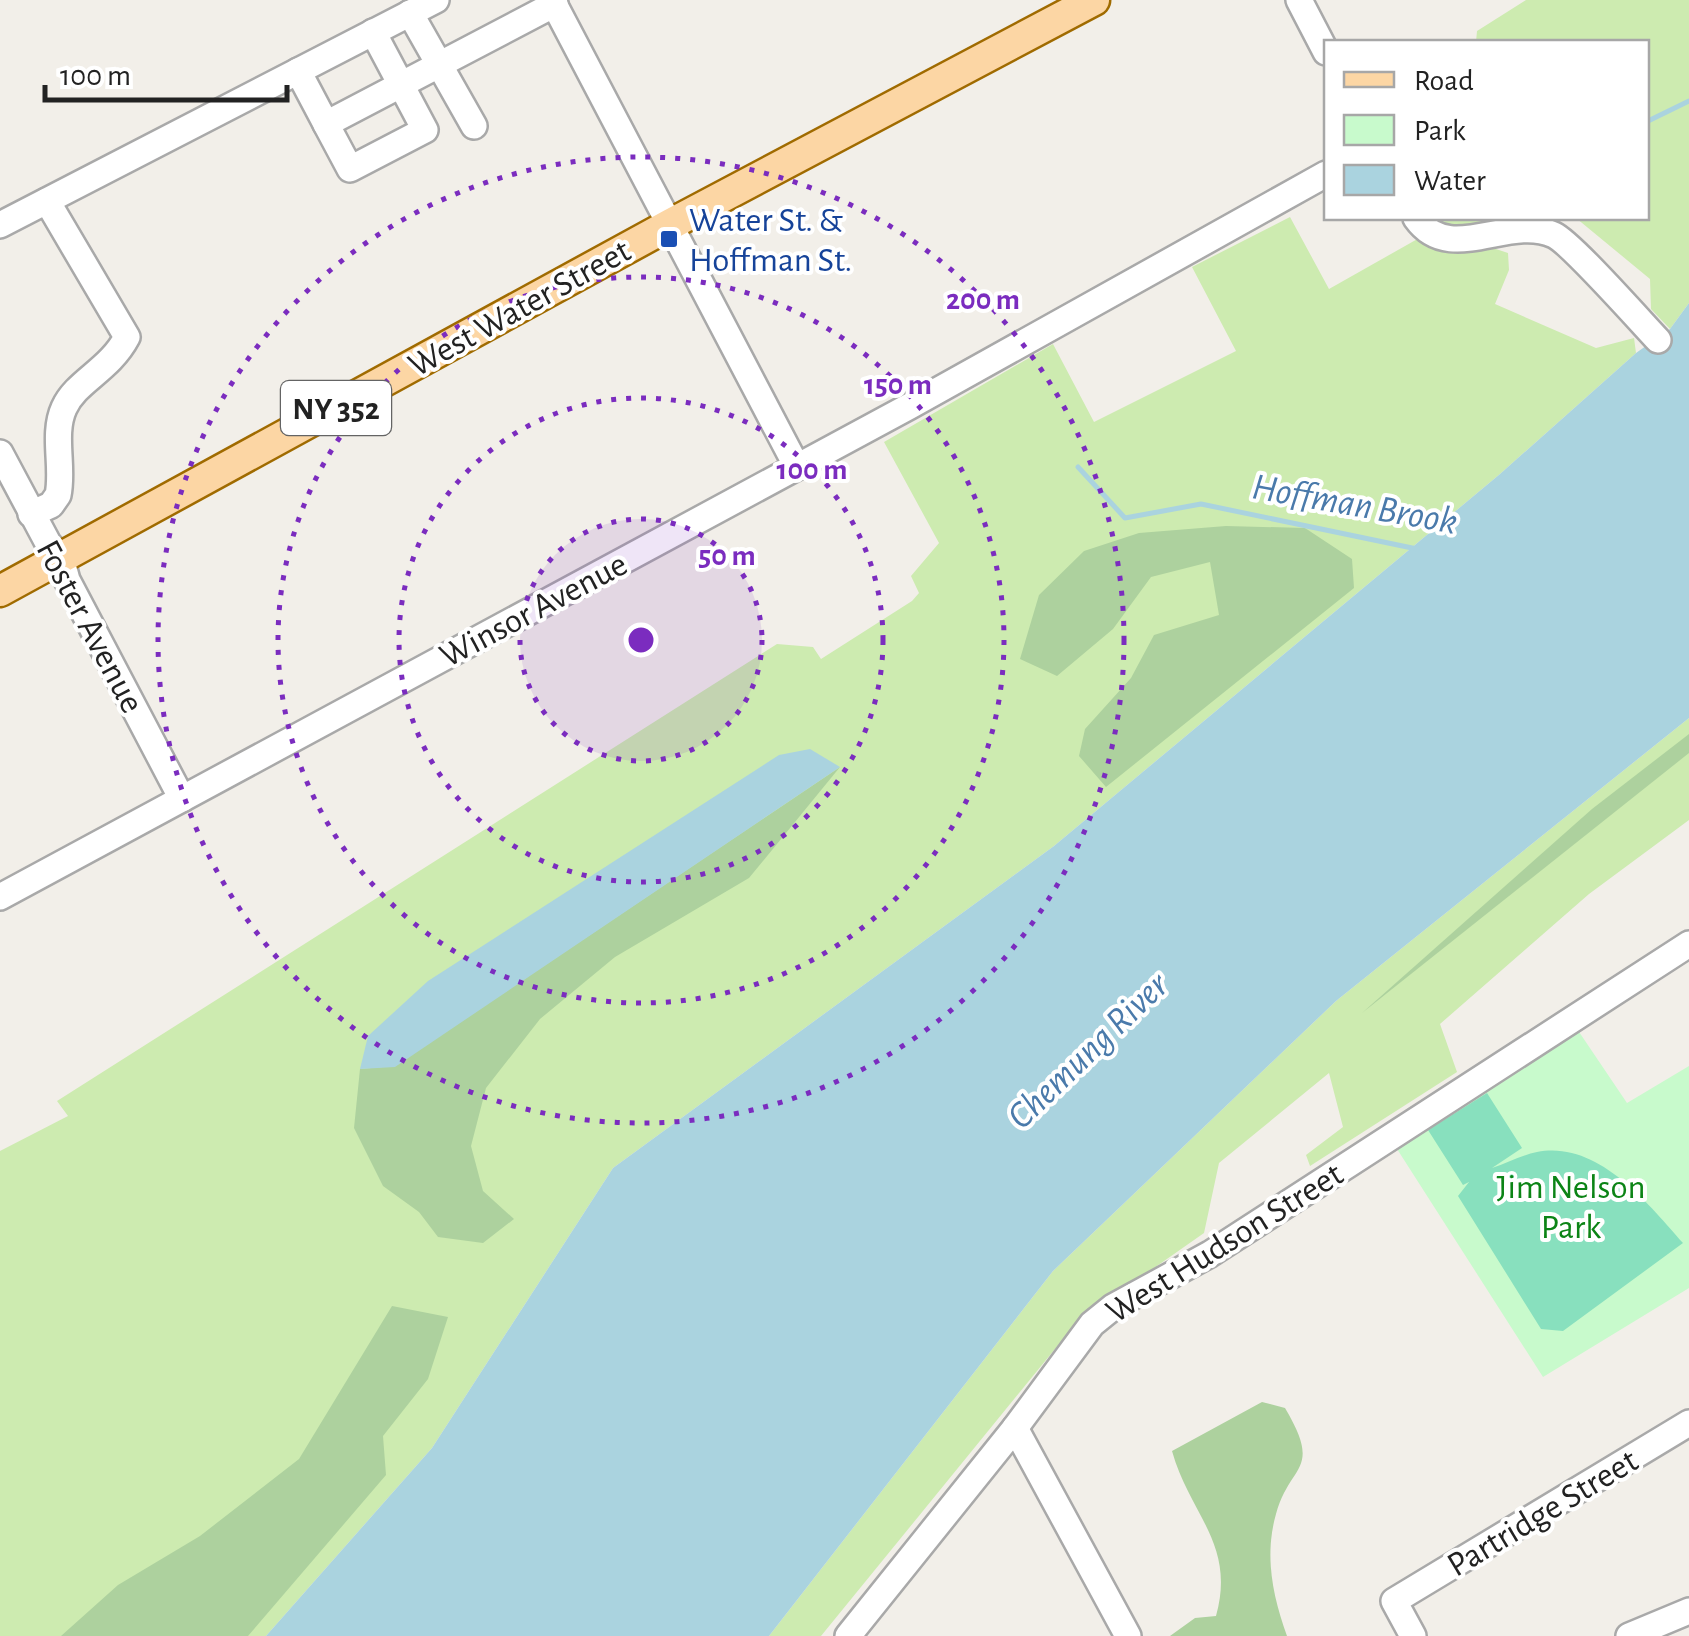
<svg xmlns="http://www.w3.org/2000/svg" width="1689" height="1636" font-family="'Alegreya Sans',sans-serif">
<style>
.grass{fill:#cdebb0}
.forest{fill:#add19e}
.park{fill:#c8facc}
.pitch{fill:#88e0be}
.water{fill:#aad3df}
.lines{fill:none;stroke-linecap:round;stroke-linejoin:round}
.stream{stroke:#aad3df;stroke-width:5}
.minor-casing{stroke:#a9a9a9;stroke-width:30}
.major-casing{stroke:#a06b00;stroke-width:35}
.minor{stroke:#fff;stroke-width:25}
.major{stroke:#fcd6a4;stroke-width:30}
.ring{fill:none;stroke:#7b2cbf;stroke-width:5;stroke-dasharray:5 10}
.transit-dot{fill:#1a4fb4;stroke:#fff;stroke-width:4}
.labels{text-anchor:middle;stroke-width:8;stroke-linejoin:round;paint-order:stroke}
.shield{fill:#fff;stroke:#646464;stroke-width:2.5}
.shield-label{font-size:32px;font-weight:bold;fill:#222}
.transit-label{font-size:35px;fill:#164399;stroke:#fff;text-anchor:start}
.street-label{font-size:35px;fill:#222;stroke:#fff}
.park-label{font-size:35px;fill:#0c8416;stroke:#fff}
.water-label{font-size:38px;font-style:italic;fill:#4a7aab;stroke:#fff}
.centre{fill:#7b2cbf;stroke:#fff;stroke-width:5}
.ring-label{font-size:30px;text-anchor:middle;font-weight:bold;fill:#7b2cbf;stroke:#fff;stroke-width:8;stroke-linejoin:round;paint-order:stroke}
</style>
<rect width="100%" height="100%" fill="#f2efe9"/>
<g class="grass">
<polygon points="1526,0 1689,0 1689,303 1670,329 1651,309 1650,279 1576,218 1528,219 1457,235 1439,221 1440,218 1646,218 1646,42 1476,42 1477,31"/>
<polygon points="1290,217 1329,289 1421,237 1487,246 1508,253 1509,270 1495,304 1596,348 1634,338 1636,353 1500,474 1054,846 613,1168 432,1448 266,1636 0,1636 0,1151 68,1116 57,1101 777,644 813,647 821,659 912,601 919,593 911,576 939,543 884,442 1053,344 1094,422 1236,351 1192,267"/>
<polygon points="1689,718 1689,820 1589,894 1440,1024 1457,1072 1310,1166 1306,1155 1343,1127 1329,1073 1219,1163 1204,1233 1077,1322 821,1636 769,1636 1053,1271 1336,1001"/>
</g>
<g class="forest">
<polygon points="1226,526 1305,528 1352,559 1354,588 1106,787 1079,756 1085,729 1131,678 1154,635 1219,615 1210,562 1151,577 1113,629 1057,676 1020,659 1039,595 1084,551 1139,533"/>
<polygon points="1689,734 1689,753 1362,1013 1592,809"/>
<polygon points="840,767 749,878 615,957 540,1019 486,1088 471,1146 483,1191 514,1219 483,1243 438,1237 419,1212 383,1186 354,1128 360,1069 395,1066"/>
<polygon points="392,1306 448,1317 428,1379 383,1436 386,1475 248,1636 61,1636 118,1585 200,1536 299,1459"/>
<path d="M1262 1402 1285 1408C1323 1472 1290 1463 1276 1514 1264 1556 1273 1597 1287 1636H1170L1195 1618 1216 1616C1236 1544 1190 1515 1172 1451Z"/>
</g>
<polygon class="park" points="1571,1020 1627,1103 1689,1066 1689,1288 1543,1377 1390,1138"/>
<path class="pitch" d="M1487 1093 1522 1148 1492 1168C1507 1163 1522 1155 1537 1152 1597 1140 1647 1202 1683 1243L1563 1331 1541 1329 1458 1196 1469 1182 1463 1185 1428 1130Z"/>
<g class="water">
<polygon points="1689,303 1689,718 1336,1001 1053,1271 769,1636 266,1636 432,1448 613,1168 1054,846 1500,474 1636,353 1670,329"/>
<polygon points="810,749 840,767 395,1067 360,1069 368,1036 428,981 779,755"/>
</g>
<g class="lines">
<g class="stream">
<polyline points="1646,122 1689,101"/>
<polyline points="1078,467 1125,518 1201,504 1417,549"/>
</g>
<defs>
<g id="minor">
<polyline points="552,0 797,467"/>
<polyline points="1299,0 1326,52"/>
<polyline points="410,13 474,126"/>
<polyline points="298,71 326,124 555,4"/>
<polyline points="326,124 350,169 425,130 373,32"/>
<path d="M1416 218C1450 266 1508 214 1554 235 1571 243 1640 321 1658 340"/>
<polyline points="0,225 436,0"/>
<polyline points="0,453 48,543 61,558 67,580 182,799"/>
<path d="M31 514 51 505 58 495C64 468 52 434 64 408 76 381 109 371 127 337L47 201"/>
<polyline points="0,897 910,406 1326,174"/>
<polyline points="1015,1428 1128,1636"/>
<polyline points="848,1636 1015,1428 1092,1324 1113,1307 1210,1254 1689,944"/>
<polyline points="1413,1636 1394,1601 1689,1423"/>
<polyline points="1629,1636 1689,1611"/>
</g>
<polyline id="major" points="0,591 671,224 1094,0"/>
</defs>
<use href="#minor" class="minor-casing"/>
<use href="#major" class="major-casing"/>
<use href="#minor" class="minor"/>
<use href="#major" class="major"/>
</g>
<circle cx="641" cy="640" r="121" fill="#7b2cbf" fill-opacity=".12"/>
<g class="ring">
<circle cx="641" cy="640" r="121"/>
<circle cx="641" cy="640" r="242"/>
<circle cx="641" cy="640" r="363"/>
<circle cx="641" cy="640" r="483"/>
</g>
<rect class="transit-dot" x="659" y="229" width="20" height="20" rx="5"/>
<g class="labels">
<rect class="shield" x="281" y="381" width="110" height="54" rx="8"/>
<g class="shield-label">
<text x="336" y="419">NY 352</text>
</g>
<g class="transit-label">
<text x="689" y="231">Water St. &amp;<tspan x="689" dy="40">Hoffman St.</tspan></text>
</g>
<g class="street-label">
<text transform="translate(519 307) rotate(-29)" y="12">West Water Street</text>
<text transform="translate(533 609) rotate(-28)" y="12">Winsor Avenue</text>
<text transform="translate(91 626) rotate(62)" y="12">Foster Avenue</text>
<text transform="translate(1224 1242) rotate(-32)" y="12">West Hudson Street</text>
<text transform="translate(1542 1512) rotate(-31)" y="12">Partridge Street</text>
</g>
<g class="park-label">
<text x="1571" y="1198">Jim Nelson<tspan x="1571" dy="40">Park</tspan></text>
</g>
<g class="water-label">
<text transform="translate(1355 503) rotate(10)" y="13">Hoffman Brook</text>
<text transform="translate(1087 1050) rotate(-44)" y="13">Chemung River</text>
</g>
</g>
<circle cx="641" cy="640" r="15" class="centre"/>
<g class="ring-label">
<text x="983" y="309">200 m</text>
<text x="898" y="394">150 m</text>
<text x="812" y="479">100 m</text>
<text x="727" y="565">50 m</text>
</g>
<rect x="1324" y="40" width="325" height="180" fill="#ffffff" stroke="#a7a7a7" stroke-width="2.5"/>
<rect x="1344" y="72" width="50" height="15" fill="#fcd6a4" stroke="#a7a7a7" stroke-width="2.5"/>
<text x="1414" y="90" font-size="30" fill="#222222">Road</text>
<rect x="1344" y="115" width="50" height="30" fill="#c8facc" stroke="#a7a7a7" stroke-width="2.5"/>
<text x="1414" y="140" font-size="30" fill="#222222">Park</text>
<rect x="1344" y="165" width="50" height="30" fill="#aad3df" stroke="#a7a7a7" stroke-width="2.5"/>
<text x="1414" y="190" font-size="30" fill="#222222">Water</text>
<path d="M45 85v15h242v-15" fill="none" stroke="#222222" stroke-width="5"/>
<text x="60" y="85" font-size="30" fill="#222222" stroke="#ffffff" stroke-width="8" paint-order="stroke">100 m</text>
</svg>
